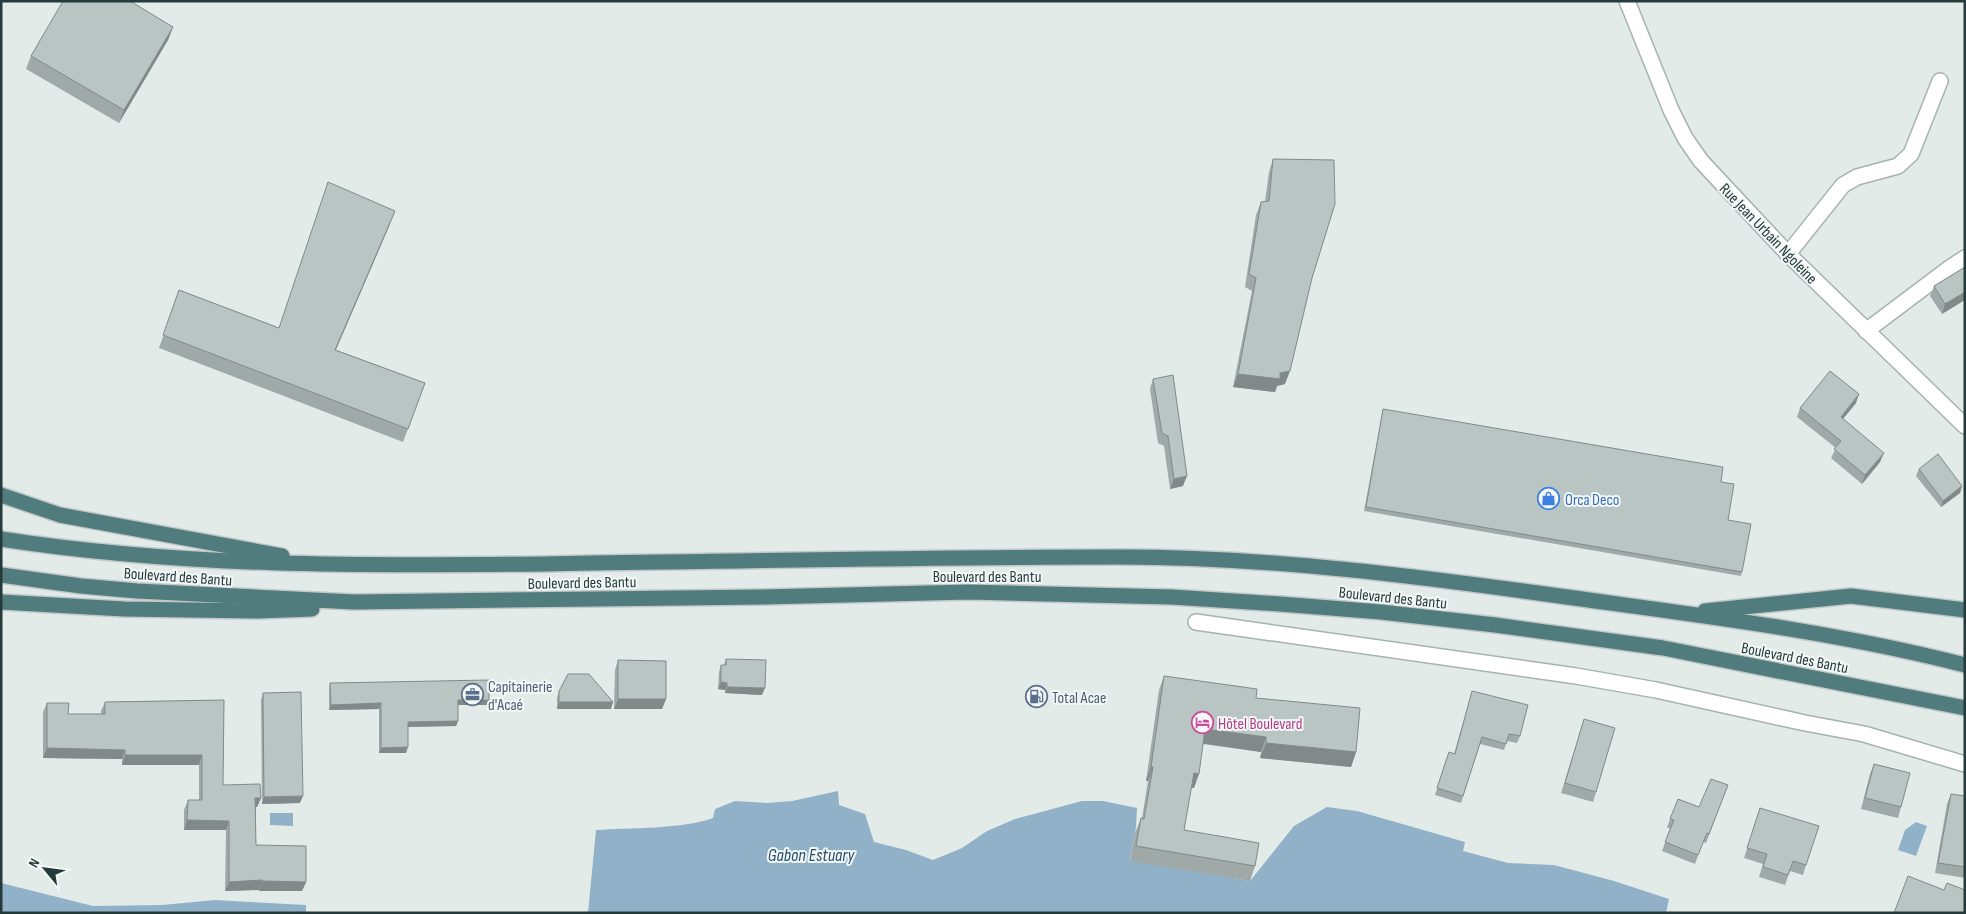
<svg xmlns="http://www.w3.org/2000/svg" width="1966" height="914" font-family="'Sofia Sans Condensed',sans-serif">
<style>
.water{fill:#91b1c9}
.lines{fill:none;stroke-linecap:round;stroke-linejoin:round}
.minor-casing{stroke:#a6b2b1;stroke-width:18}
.tertiary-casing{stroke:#a6b2b1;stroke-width:18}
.trunk-casing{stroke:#c2c8c8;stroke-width:18}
.minor{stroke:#fff;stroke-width:15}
.tertiary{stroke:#fff;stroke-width:15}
.trunk{stroke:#507c7e;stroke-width:15}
.wall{fill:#9ea9a8}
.shaded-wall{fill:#818a88}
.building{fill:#b8c5c3;stroke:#818a88}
.labels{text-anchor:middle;stroke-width:4;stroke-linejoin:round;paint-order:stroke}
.street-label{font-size:16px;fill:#253a3a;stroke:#f3f8f7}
.shop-label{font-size:16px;fill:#366cbe;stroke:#f3f8f7;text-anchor:start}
.service-label{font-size:16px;fill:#4e5e75;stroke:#f3f8f7;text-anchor:start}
.hotel-label{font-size:16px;fill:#b23c85;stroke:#f3f8f7;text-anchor:start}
.water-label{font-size:18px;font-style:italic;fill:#264e6e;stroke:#f3f8f7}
</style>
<rect width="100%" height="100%" fill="#e3ebe9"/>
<g class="water">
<path d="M838 791 839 805 865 814 874 842 906 850 933 860 962 848 987 831 1015 819 1082 801H1103L1137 808 1136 827 1130 860 1250 881 1294 826 1327 807 1357 811 1465 842 1463 851 1508 863 1554 865 1614 881 1669 899 1666 913H588L596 830C629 828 683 829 713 818L715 809 735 801 767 803 792 801Z"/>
<polygon points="270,813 293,813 293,826 270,825"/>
<polygon points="1916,822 1927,826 1916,856 1898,850 1905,830"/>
<polygon points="1,883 93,906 162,905 215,900 306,905 306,913 1,913"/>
</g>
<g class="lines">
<defs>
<g id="minor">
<polyline points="1788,254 1843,185 1857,177 1898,166 1911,154 1940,81"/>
<polyline points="1866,331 1951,267 1965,258"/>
<polyline points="1196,622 1576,676 1656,690 1805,723 1864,734 1965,764"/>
</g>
<polyline id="tertiary" points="1627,1 1671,110 1685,138 1701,161 1788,254 1965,426"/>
<g id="trunk">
<polyline points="1,495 60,515 282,556"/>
<path d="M1 539C182 567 363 566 545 564 737 561 929 557 1120 557 1272 557 1424 577 1574 598 1705 616 1837 632 1965 665"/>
<polyline points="1,575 81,586 137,591 354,602 763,597 969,592 1172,597 1280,604 1381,612 1495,625 1663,648 1965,708"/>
<polyline points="1,602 124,609 258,611 312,609"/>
<polyline points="1705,611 1851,596 1965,610"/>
</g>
</defs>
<use href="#minor" class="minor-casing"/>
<use href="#tertiary" class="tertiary-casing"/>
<use href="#trunk" class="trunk-casing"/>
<use href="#minor" class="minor"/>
<use href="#tertiary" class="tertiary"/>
<use href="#trunk" class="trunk"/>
</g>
<g class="wall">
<polygon points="173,27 168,40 119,123 26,69 31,56"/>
<polygon points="1273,159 1312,278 1285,384 1277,386 1275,392 1233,387 1252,291 1245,287 1256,215 1261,202 1265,201 1269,172"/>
<polygon points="390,224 336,350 425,383 403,442 159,348 179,290 279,328"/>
<polygon points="1965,267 1942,314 1930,296 1934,286"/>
<polygon points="1153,379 1183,486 1170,489 1164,446 1158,443 1150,389"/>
<polygon points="1856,403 1843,419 1880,462 1862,484 1831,458 1836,448 1797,417 1800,408"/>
<polygon points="1383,409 1721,482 1728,520 1742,572 1741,576 1364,511"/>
<polygon points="1919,469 1962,486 1960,493 1941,507 1916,476"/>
<polygon points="726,659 762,695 725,693 725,690 718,689 719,672 721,665 724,665"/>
<polygon points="618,660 666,699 662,709 614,709 615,670"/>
<polygon points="1164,676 1256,698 1356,752 1351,767 1260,758 1261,752 1203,744 1194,788 1191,788 1184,830 1255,866 1250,881 1130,861 1135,833 1141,818 1142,818 1148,781 1146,781 1159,690"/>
<polygon points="330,683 489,700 487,705 458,705 458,721 456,726 408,727 406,753 379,753 379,709 329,710 329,688"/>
<polygon points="559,691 611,709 557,709 557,698"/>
<polygon points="1472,691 1520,736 1517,743 1507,741 1504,750 1480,744 1461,803 1435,795 1446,759 1454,754"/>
<polygon points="263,693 300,803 262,804 261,700"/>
<polygon points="224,700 223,785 261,798 257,807 256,807 256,845 306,882 302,891 259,891 259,890 225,891 226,830 184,830 184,810 188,800 199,800 199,765 122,765 122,759 43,758 43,712 47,703 68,714 101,714 101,711 105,702"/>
<polygon points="1584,719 1596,792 1593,802 1561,793"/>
<polygon points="1874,764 1901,807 1898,818 1861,809 1870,774"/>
<polygon points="1728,785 1706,843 1703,842 1695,864 1662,851 1670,829 1667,827 1678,799 1699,807"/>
<polygon points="1951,794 1965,796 1965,878 1935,873 1947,804"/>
<polygon points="1760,808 1806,865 1803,875 1790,871 1785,885 1759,877 1763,864 1744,858"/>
</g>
<g class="shaded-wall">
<polygon points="173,27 168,40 119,123 124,110"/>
<polygon points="395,211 390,224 330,363 335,350"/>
<polygon points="1965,292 1965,300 1942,314 1945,304"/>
<polygon points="1290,371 1285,384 1277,386 1275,392 1233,387 1238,374 1280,373"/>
<polygon points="1859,394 1856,403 1837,426 1841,417"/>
<polygon points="1884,453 1880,462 1862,484 1865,475"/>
<polygon points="1187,476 1183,486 1170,489 1174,479"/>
<polygon points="1962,486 1960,493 1941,507 1943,501"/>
<polygon points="721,682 727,683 725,690 718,689"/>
<polygon points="727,687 765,688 762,695 725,693"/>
<polygon points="618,699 666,699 662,709 614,709"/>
<polygon points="458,700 489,700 487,705 456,705"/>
<polygon points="559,702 613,702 611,709 557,709"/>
<polygon points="381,703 379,709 329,710 331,705"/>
<polygon points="458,721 456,726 406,727 408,722"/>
<polygon points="1205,729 1266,737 1261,752 1200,743"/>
<polygon points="1266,743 1356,752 1351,767 1260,758"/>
<polygon points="408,747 406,753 379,753 381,748"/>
<polygon points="47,748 125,750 122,759 43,758"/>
<polygon points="125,755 202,755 199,765 122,765"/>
<polygon points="1151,767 1153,767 1148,781 1146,781"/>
<polygon points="1194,773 1199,774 1194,788 1188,787"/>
<polygon points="303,796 300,803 262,804 264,797"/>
<polygon points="255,798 261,798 257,807 252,807"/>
<polygon points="187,820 229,821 226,830 184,830"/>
<polygon points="262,880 259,890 225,891 229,882"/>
<polygon points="262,881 306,882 302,891 259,891"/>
</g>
<g class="building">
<polygon points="63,1 130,1 173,27 124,110 31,56"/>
<polygon points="1273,159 1334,160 1335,204 1312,278 1290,371 1280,373 1280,379 1238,374 1256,278 1249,274 1261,202 1269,201"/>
<polygon points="328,182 395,211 335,350 425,383 408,429 163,335 179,290 279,328"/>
<polygon points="1965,267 1965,292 1945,304 1934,286"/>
<polygon points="1830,371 1859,394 1841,417 1884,453 1865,475 1834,449 1841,441 1800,408"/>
<polygon points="1173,375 1187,476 1174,479 1168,436 1162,433 1153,379"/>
<polygon points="1383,409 1723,467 1721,482 1734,484 1728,520 1751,524 1742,572 1366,507"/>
<polygon points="1938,454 1962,486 1943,501 1919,469"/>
<polygon points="726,659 766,660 765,688 727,687 727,683 721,682 721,665 726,665"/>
<polygon points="618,660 666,661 666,699 618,699"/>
<polygon points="568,674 589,674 613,702 559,702 559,691"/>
<polygon points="1164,676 1257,689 1256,698 1360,708 1356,752 1266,743 1266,737 1205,729 1199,774 1194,773 1184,830 1259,843 1255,866 1136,846 1141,818 1144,819 1153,767 1151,767"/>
<polygon points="489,680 489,700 458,700 458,721 408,722 408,747 381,748 381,703 331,705 330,683"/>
<polygon points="1472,691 1528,705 1520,736 1509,734 1506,744 1482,737 1463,796 1437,788 1449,752 1455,754"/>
<polygon points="301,692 303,796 264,797 263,693"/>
<polygon points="224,700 223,785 260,784 261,798 255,798 256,845 306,846 306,882 262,881 262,880 229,882 229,821 187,820 188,800 202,800 202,755 125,755 125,750 47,748 47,703 69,703 68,714 105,714 105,702"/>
<polygon points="1584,719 1615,728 1596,792 1565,783"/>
<polygon points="1874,764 1910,773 1901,807 1865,798"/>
<polygon points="1711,779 1728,785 1709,834 1707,833 1698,855 1665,842 1674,820 1670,819 1678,799 1699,807"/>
<polygon points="1951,794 1965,796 1965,867 1938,863"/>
<polygon points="1760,808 1819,826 1806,865 1793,861 1788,875 1763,867 1767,854 1747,848"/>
<polygon points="1908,876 1944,890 1947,883 1965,890 1965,913 1894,913"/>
</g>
<defs>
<symbol id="shop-ring" viewBox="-11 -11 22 22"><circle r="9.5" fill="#f3f8f7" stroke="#3f7fe0" stroke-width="1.5"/><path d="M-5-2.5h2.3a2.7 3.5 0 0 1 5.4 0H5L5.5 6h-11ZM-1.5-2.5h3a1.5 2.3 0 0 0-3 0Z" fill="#3f7fe0"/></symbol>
<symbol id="office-ring" viewBox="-11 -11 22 22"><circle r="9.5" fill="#f3f8f7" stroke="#5c6f8a" stroke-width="1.5"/><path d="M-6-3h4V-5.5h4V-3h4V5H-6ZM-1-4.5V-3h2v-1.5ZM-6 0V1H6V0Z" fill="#5c6f8a"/></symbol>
<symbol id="fuel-ring" viewBox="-11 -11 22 22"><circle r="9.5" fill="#f3f8f7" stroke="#5c6f8a" stroke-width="1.5"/><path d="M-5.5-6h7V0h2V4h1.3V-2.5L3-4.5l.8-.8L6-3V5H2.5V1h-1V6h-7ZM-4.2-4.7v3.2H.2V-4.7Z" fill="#5c6f8a"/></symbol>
<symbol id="hotel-ring" viewBox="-11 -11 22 22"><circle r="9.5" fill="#f3f8f7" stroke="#d1479c" stroke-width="1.5"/><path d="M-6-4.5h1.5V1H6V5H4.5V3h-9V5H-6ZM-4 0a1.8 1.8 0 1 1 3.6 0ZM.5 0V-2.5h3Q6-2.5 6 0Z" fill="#d1479c"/></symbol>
</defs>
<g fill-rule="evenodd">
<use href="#shop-ring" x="1536" y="486" width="25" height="25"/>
<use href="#office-ring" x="460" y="682" width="25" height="25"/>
<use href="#fuel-ring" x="1024" y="684" width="25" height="25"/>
<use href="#hotel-ring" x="1190" y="710" width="25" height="25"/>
</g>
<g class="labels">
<g class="street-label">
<text transform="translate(1769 233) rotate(46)" y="6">Rue Jean Urbain Ngoleine</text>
<text transform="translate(178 576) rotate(4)" y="6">Boulevard des Bantu</text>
<text x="987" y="582">Boulevard des Bantu</text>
<text transform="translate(582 582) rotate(-1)" y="6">Boulevard des Bantu</text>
<text transform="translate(1393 597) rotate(6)" y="6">Boulevard des Bantu</text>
<text transform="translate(1795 657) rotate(11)" y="6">Boulevard des Bantu</text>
</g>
<g class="shop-label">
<text x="1565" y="505">Orca Deco</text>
</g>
<g class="service-label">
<text x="488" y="692">Capitainerie<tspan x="488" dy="18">d'Acaé</tspan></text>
<text x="1052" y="703">Total Acae</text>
</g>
<g class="hotel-label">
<text x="1218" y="729">Hôtel Boulevard</text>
</g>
<g class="water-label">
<text x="811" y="861">Gabon Estuary</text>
</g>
</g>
<rect width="1966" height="914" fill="none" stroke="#253a3a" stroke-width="5"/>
<g transform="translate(45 869) rotate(299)" stroke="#f3f8f7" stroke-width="4" paint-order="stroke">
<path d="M0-4L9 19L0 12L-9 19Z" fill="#253a3a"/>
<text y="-8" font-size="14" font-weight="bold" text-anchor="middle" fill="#253a3a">N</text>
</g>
</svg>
